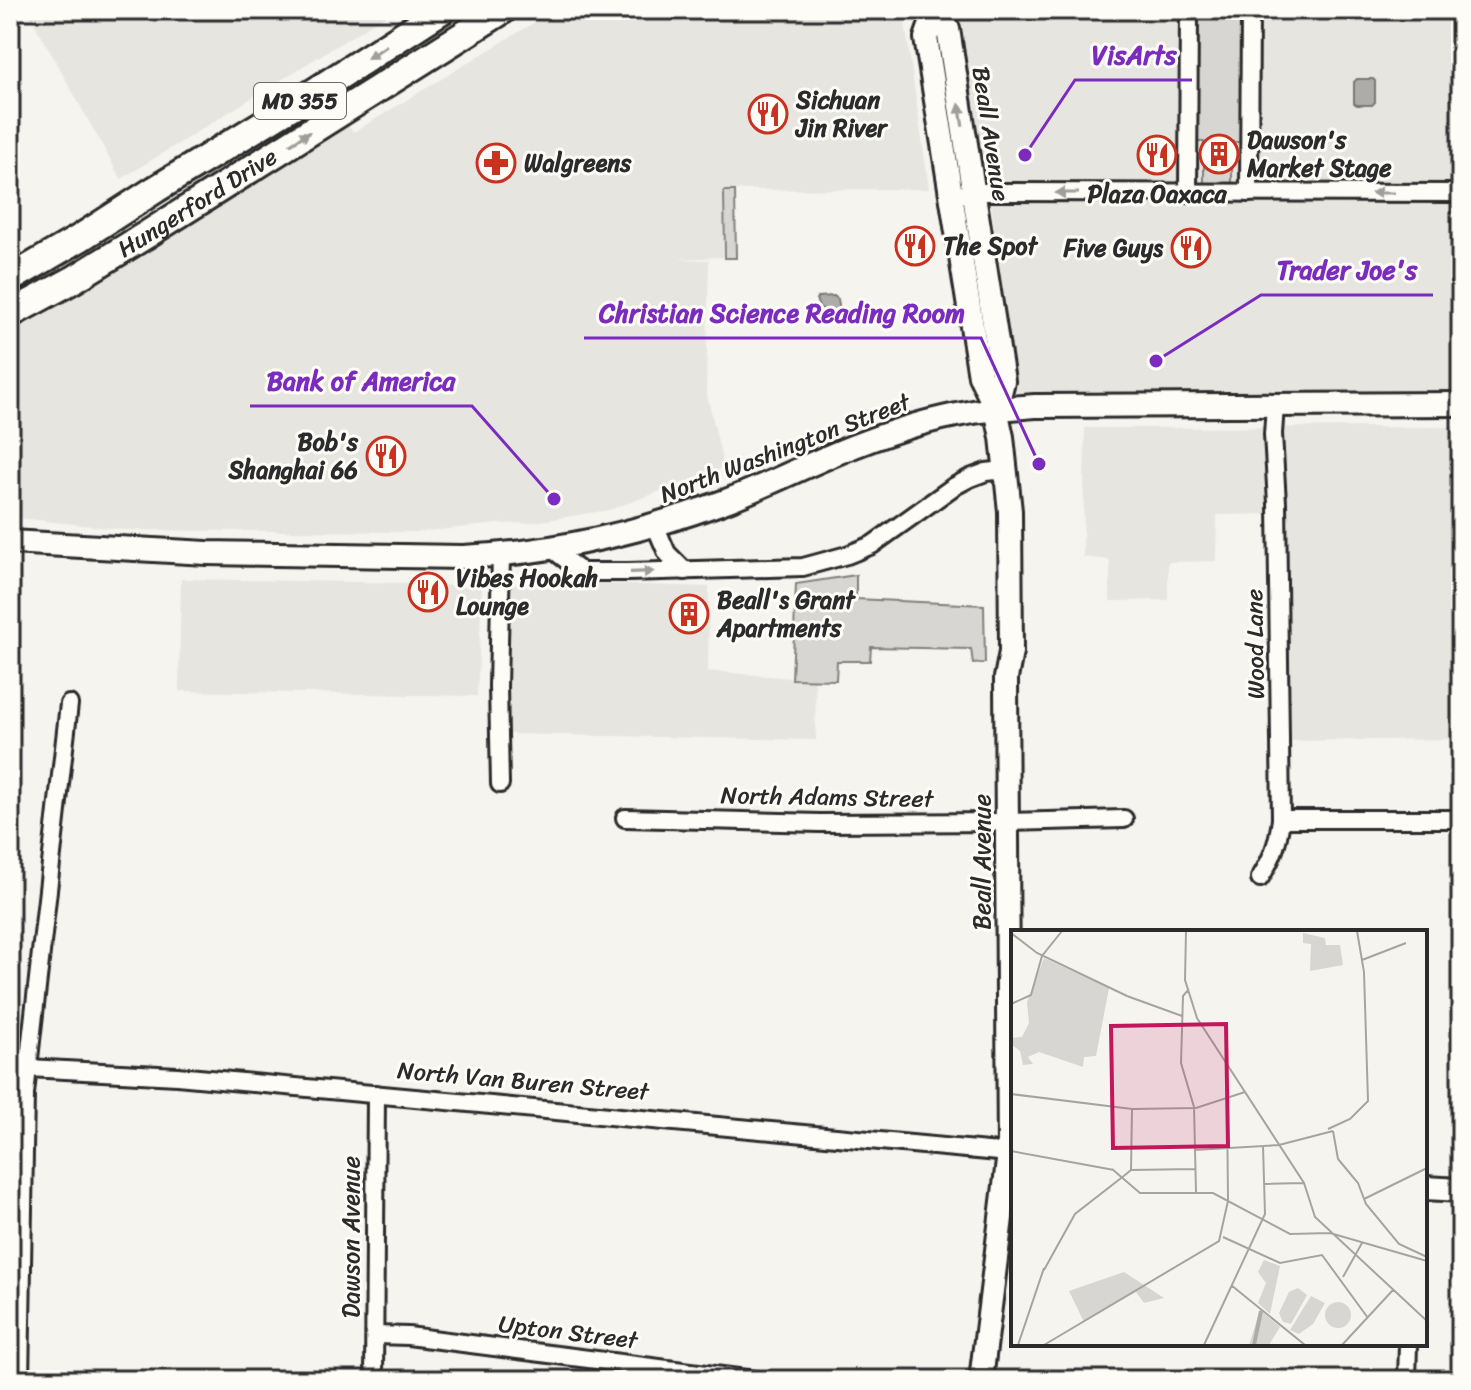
<svg xmlns="http://www.w3.org/2000/svg" width="1471" height="1390" font-family="Sriracha,sans-serif">
<style>
.built{fill:#e6e5e0}
.green{fill:#d7d6d2;stroke:#81807e;stroke-width:2}
.water{fill:#adaca9;stroke:#797877;stroke-width:2}
.lines{fill:none;stroke-linecap:round;stroke-linejoin:round}
.street-casing{stroke:#2b2b2b;stroke-width:22}
.secondary-casing{stroke:#2b2b2b;stroke-width:28}
.primary-casing{stroke:#2b2b2b;stroke-width:32}
.street{stroke:#fdfcf7;stroke-width:16}
.secondary{stroke:#fdfcf7;stroke-width:22}
.primary{stroke:#fdfcf7;stroke-width:26}
.oneway{fill:#9e9e9b}
.labels{text-anchor:middle;stroke-width:6;stroke-linejoin:round;paint-order:stroke}
.shield{fill:#fdfcf7;stroke:#6a6a68;stroke-width:2}
.shield-label{font-size:22px;font-weight:bold;fill:#2b2b2b}
.poi-label{font-size:24px;font-weight:bold;fill:#2b2b2b;stroke:#fdfcf7;text-anchor:start}
.street-label{font-size:24px;fill:#2b2b2b;stroke:#fdfcf7}
.inset-river{fill:none;stroke:#adaca9;stroke-width:4}
.inset-road{fill:none;stroke:#a4a4a1;stroke-width:2}
.view{fill:#c2185b;fill-opacity:0.15;stroke:#c2185b;stroke-width:4}
.inset-edge{fill:none;stroke:#2b2b2b;stroke-width:4}
.leader{fill:none;stroke:#7b2cbf;stroke-width:3}
.callout-dot{fill:#7b2cbf;stroke:#fdfcf7;stroke-width:3}
.callout-label{font-size:26px;text-anchor:middle;font-weight:bold;fill:#7b2cbf;stroke:#fdfcf7;stroke-width:6;stroke-linejoin:round;paint-order:stroke}
</style>
<rect width="100%" height="100%" fill="#f5f4ef"/>
<filter id="ink" filterUnits="userSpaceOnUse"><feTurbulence type="fractalNoise" baseFrequency=".0125" numOctaves="2"/><feDisplacementMap in="SourceGraphic" scale="16" xChannelSelector="R" yChannelSelector="G"/><feConvolveMatrix kernelMatrix="1 2 1 2 8 2 1 2 1" color-interpolation-filters="sRGB"/></filter>
<g filter="url(#ink)">
<g class="built">
<polygon points="27,10 394,10 121,179"/>
<polygon points="555,10 903,10 929,189 723,190 723,257 677,259 709,260 706,390 724,468 609,510 528,523 498,524 418,532 128,530 10,517 10,330 348,126 354,132"/>
<polygon points="953,10 1461,10 1461,401 1458,393 1024,394 1017,392 989,188 961,38"/>
<polygon points="1461,427 1461,739 1280,741 1277,514 1217,515 1216,561 1168,562 1168,600 1110,601 1110,560 1083,557 1085,428"/>
<polygon points="181,579 410,583 482,588 477,696 179,691"/>
<polygon points="540,582 709,587 708,671 815,680 816,740 508,734 511,585"/>
</g>
<g class="green">
<polygon points="1191,10 1248,10 1248,142 1232,142 1232,184 1204,184 1204,142 1190,142"/>
<polygon points="724,191 735,191 736,258 725,258"/>
<polygon points="856,575 856,599 984,605 985,663 973,664 971,649 871,647 870,661 837,661 836,680 792,679 796,584"/>
</g>
<g class="water">
<polygon points="1357,79 1373,79 1375,81 1375,102 1372,105 1357,105 1354,103 1354,82"/>
<polygon points="834,296 838,299 841,317 835,321 826,316 824,310 819,307 816,299 818,297"/>
</g>
<g class="lines">
<defs>
<g id="street">
<polyline points="1188,193 1189,10"/>
<polyline points="1249,193 1250,10"/>
<polyline points="963,194 973,192 1461,193"/>
<polyline points="655,525 667,553 685,571"/>
<polyline points="552,549 582,572 628,572 803,567 847,555 872,545 953,487 970,478 986,472 1005,470"/>
<polyline points="500,784 498,686 501,556"/>
<polyline points="625,818 820,823 1008,822 1124,819"/>
<polyline points="1281,819 1461,819"/>
<path d="M1260 878C1273 857 1278 843 1281 819L1277 503 1273 434 1275 406"/>
<polyline points="28,1068 177,1076 1009,1153"/>
<polyline points="375,1335 408,1336 754,1380"/>
<polyline points="20,1380 25,1094 69,704"/>
<polyline points="374,1380 376,1094"/>
<polyline points="1407,1380 1408,1344"/>
</g>
<g id="secondary">
<polyline points="932,10 934,15 948,29 1003,381 996,409"/>
<polyline points="934,15 926,38 980,376 996,409 1002,437 1010,511 1011,652 1006,678 1009,1153 981,1380"/>
<path d="M10 542 207 553 463 557C553 553 639 533 723 502 769 485 812 462 857 445 893 431 931 419 968 413 990 409 1012 408 1035 406L1461 404"/>
<polyline points="1425,1188 1461,1190"/>
</g>
<g id="primary">
<polyline points="10,279 80,238 156,189 305,98 442,10"/>
<path id="s1" d="M10 314 73 280 146 235 503 10"/>
</g>
</defs>
<use href="#street" class="street-casing"/>
<use href="#secondary" class="secondary-casing"/>
<use href="#primary" class="primary-casing"/>
<use href="#street" class="street"/>
<use href="#secondary" class="secondary"/>
<use href="#primary" class="primary"/>
</g>
<defs><path id="oneway-solid" d="M-6-.8H1V-3.2L6.5 0L1 3.2V.8H-6Z" transform="scale(2)"/></defs>
<g class="oneway">
<use href="#oneway-solid" transform="translate(377 52) rotate(147)"/>
<use href="#oneway-solid" transform="translate(961 115) rotate(-99)"/>
<use href="#oneway-solid" transform="translate(300 138) rotate(-32)"/>
<use href="#oneway-solid" transform="translate(1067 193) rotate(-180)"/>
<use href="#oneway-solid" transform="translate(1383 193) rotate(180)"/>
<use href="#oneway-solid" transform="translate(642 572) rotate(-2)"/>
</g>
</g>
<defs>
<symbol id="restaurant-ring" viewBox="-11 -11 22 22"><circle r="9.5" fill="#fdfcf7" stroke="#c8321e" stroke-width="1.5"/><path d="M-5-6h1v4h1v-4h1v4h1v-4h1v5L-1.5 .5V6h-2V.5L-5-1ZM5-6V6H3V1.5H1.5Q1.5-4 5-6Z" fill="#c8321e"/></symbol>
<symbol id="building-ring" viewBox="-11 -11 22 22"><circle r="9.5" fill="#fdfcf7" stroke="#c8321e" stroke-width="1.5"/><path d="M-4-6H4V6H1V3H-1V6H-4ZM-2.5-4.3h1.7v1.8h-1.7ZM.8-4.3h1.7v1.8H.8ZM-2.5-1h1.7V.8h-1.7ZM.8-1h1.7V.8H.8Z" fill="#c8321e"/></symbol>
<symbol id="pharmacy-ring" viewBox="-11 -11 22 22"><circle r="9.5" fill="#fdfcf7" stroke="#c8321e" stroke-width="1.5"/><path d="M-2-6h4v4h4v4h-4v4h-4v-4h-4v-4h4Z" fill="#c8321e"/></symbol>
</defs>
<g fill-rule="evenodd">
<use href="#restaurant-ring" x="746" y="92" width="44" height="44"/>
<use href="#building-ring" x="1197" y="132" width="44" height="44"/>
<use href="#restaurant-ring" x="1135" y="133" width="44" height="44"/>
<use href="#pharmacy-ring" x="474" y="141" width="44" height="44"/>
<use href="#restaurant-ring" x="893" y="224" width="44" height="44"/>
<use href="#restaurant-ring" x="1169" y="226" width="44" height="44"/>
<use href="#restaurant-ring" x="364" y="434" width="44" height="44"/>
<use href="#restaurant-ring" x="406" y="570" width="44" height="44"/>
<use href="#building-ring" x="667" y="592" width="44" height="44"/>
</g>
<g class="labels">
<rect class="shield" x="254" y="83" width="92" height="36" rx="6"/>
<g class="shield-label">
<text x="300" y="109">MD 355</text>
</g>
<g class="poi-label">
<text x="796" y="108">Sichuan<tspan x="796" dy="28">Jin River</tspan></text>
<text x="1247" y="148">Dawson's<tspan x="1247" dy="28">Market Stage</tspan></text>
<text x="524" y="171">Walgreens</text>
<text x="1157" y="202" text-anchor="middle">Plaza Oaxaca</text>
<text x="943" y="254">The Spot</text>
<text x="1163" y="256" text-anchor="end">Five Guys</text>
<text x="358" y="450" text-anchor="end">Bob's<tspan x="358" dy="28">Shanghai 66</tspan></text>
<text x="456" y="586">Vibes Hookah<tspan x="456" dy="28">Lounge</tspan></text>
<text x="717" y="608">Beall's Grant<tspan x="717" dy="28">Apartments</tspan></text>
</g>
<g class="street-label">
<text transform="translate(991 134) rotate(81)" y="8">Beall Avenue</text>
<text dy="8" stroke="none"><textPath href="#s1" startOffset="218">Hungerford Drive</textPath></text>
<text transform="translate(785 448) rotate(-21)" y="8">North Washington Street</text>
<text transform="translate(1255 644) rotate(-91)" y="8">Wood Lane</text>
<text transform="translate(827 797) rotate(1)" y="8">North Adams Street</text>
<text transform="translate(982 862) rotate(-90)" y="8">Beall Avenue</text>
<text transform="translate(523 1081) rotate(5)" y="8">North Van Buren Street</text>
<text transform="translate(351 1237) rotate(-90)" y="8">Dawson Avenue</text>
<text transform="translate(568 1332) rotate(7)" y="8">Upton Street</text>
</g>
</g>
<g transform="translate(1011 930)">
<rect width="416" height="416" fill="#f5f4ef"/>
<path d="M292 3 314 8 315 15H329L332 35 299 41 300 14 292 13ZM33 28 98 58 85 126 73 127 72 137 28 122 17 127 22 134 12 135 9 121 0 114V108L11 107 18 93 16 72ZM253 330 269 336 259 384 247 373 255 353 247 342ZM113 342 153 368 133 373 125 362 73 392 58 361ZM287 358 296 365 280 394 272 392 268 383 278 362ZM300 366 314 373 302 394 288 404 279 400ZM314 385a13 13 0 1 1 26 0a13 13 0 1 1-26 0ZM249 380 269 397 258 415H238Z" fill="#d7d6d2"/>
<path class="inset-river" d="M243 415 250 381"/>
<path class="inset-road" d="M175 1 174 50 186 88 293 253 304 287 416 391M0 3 26 23 116 66 171 86M351 30 395 13M178 59 172 66 170 133 183 177 185 262M0 74 20 65 31 26 51 1M0 164 121 179 185 178 234 162M216 172 217 271M317 199 339 189 357 171 353 42 346 1M322 201 327 229 347 253 355 274 388 314 416 327M268 215 322 201M184 220 268 215M0 221 103 240M101 239 129 263H202L279 304 319 303 416 331M120 240 121 179M114 245 120 240 184 239M254 254 293 253M353 269 416 238M212 307 269 333 311 325 357 388M33 340 64 284 114 245M332 347 351 313M220 355 294 415M7 415 33 338M33 415 208 311 217 271M193 415 254 284 252 216M331 415 382 360"/>
<path class="view" d="M215 94 217 216 102 218 100 96Z"/>
<rect width="416" height="416" class="inset-edge"/>
</g>
<path class="leader" d="M1025 155L1075 80H1192M1156 361L1261 295H1433M1039 464L981 338H584M554 499L472 406H250"/>
<g class="callout-dot">
<circle cx="1025" cy="155" r="8"/>
<circle cx="1156" cy="361" r="8"/>
<circle cx="1039" cy="464" r="8"/>
<circle cx="554" cy="499" r="8"/>
</g>
<g class="callout-label">
<text x="1134" y="64">VisArts</text>
<text x="1347" y="279">Trader Joe's</text>
<text x="782" y="322">Christian Science Reading Room</text>
<text x="361" y="390">Bank of America</text>
</g>
<rect width="1471" height="1390" fill="none" stroke="#fdfcf7" stroke-width="40"/>
<rect x="20" y="20" width="1431" height="1350" fill="none" stroke="#2b2b2b" stroke-width="3" filter="url(#ink)"/>
</svg>
